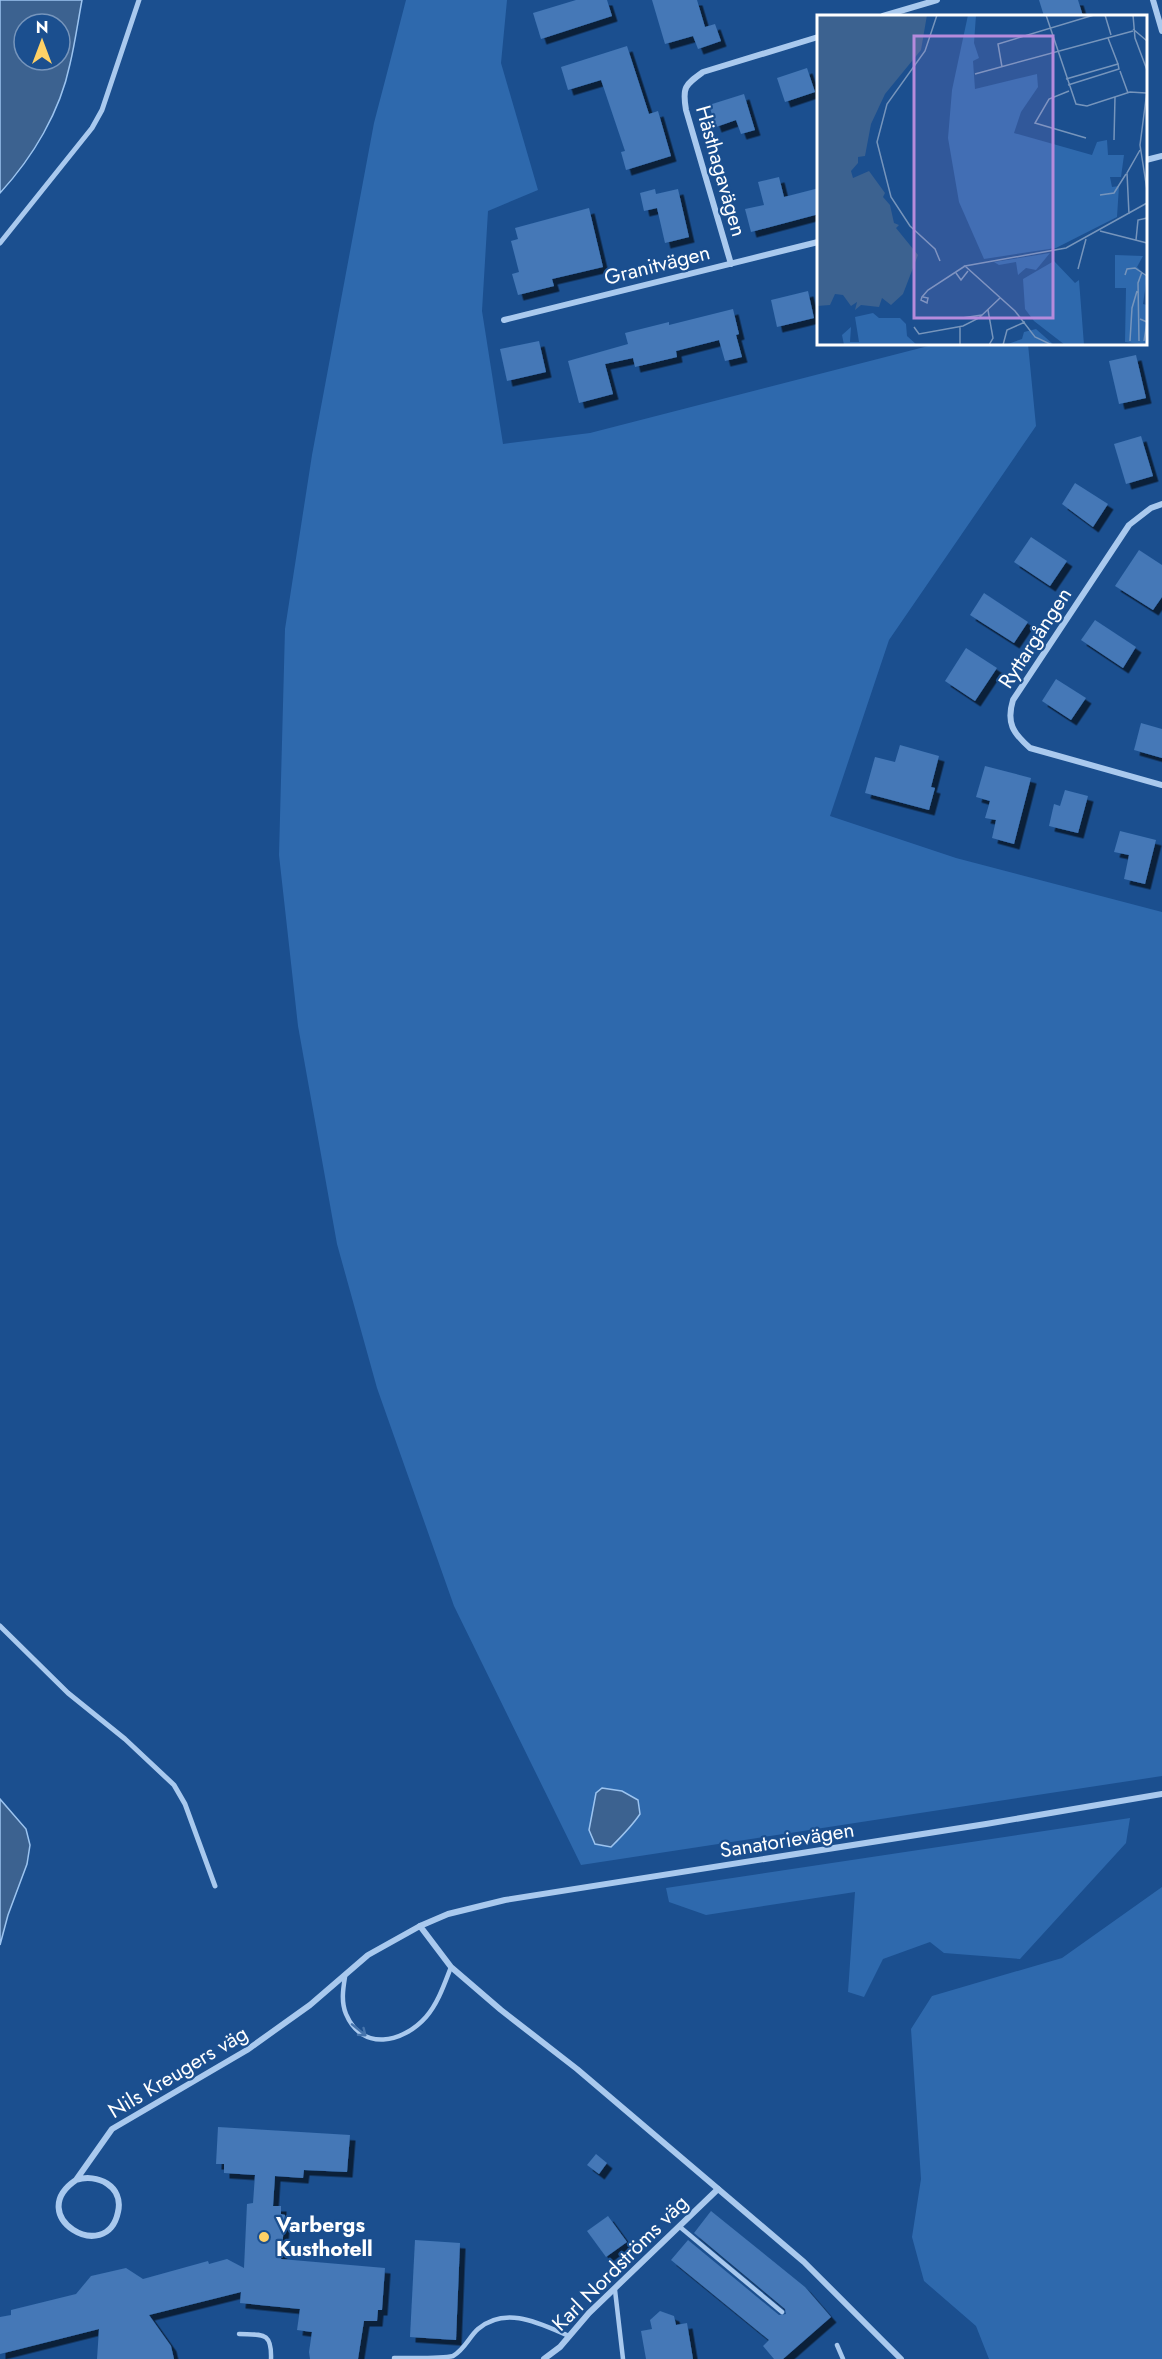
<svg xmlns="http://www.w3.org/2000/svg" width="1162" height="2359" font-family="Jost,sans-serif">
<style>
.green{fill:#2e69ad}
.water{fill:#3c6290;stroke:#9cc4f0;stroke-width:1.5;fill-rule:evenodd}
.building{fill:#4478b7;filter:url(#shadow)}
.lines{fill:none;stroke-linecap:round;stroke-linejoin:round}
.service{stroke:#a9c9ee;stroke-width:4.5}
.pedestrian{stroke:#a9c9ee;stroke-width:5}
.minor{stroke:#a9c9ee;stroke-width:6}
.oneway{stroke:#4674ac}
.poi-dot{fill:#ffd166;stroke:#1b4f8f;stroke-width:2}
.labels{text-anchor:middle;stroke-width:4.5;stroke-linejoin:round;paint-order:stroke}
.street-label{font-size:21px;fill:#fff;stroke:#1b4f8f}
.poi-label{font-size:21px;font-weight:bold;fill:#fff;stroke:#1b4f8f;text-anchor:start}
.inset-road{fill:none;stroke:#7695bc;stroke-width:1.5}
.view{fill:#b68bdc;fill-opacity:0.15;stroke:#b68bdc;stroke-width:3}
.inset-edge{fill:none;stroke:#fff;stroke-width:3}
</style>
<defs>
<filter id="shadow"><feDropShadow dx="5.5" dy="5.5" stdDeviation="0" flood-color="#0009"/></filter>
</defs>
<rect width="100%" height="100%" fill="#1b4f8f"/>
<g class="green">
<polygon points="406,0 507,0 501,63 538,190 488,211 482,311 503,444 590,433 936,344 1028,344 1036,426 889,640 830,816 956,858 1162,912 1162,1776 581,1865 454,1606 377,1388 337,1244 298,1026 279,855 285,629 312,455 374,123"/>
<polygon points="1130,1818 1126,1843 1020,1959 944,1953 930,1942 883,1959 864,1997 848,1992 855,1892 706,1915 669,1902 666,1888"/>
<polygon points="1162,1887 1162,2359 989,2359 976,2326 924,2281 912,2237 921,2179 911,2029 932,1996 1062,1958"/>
</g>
<g class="water">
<path d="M0 0H82C78 21 75 43 70 64 60 112 33 157 0 193ZM24 24H60V60H24Z"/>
<path d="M602 1788 622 1791 638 1800 640 1814C632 1826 621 1837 611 1847L595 1844 589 1830 596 1793Z"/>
<polygon points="0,1799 26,1829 30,1845 27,1864 8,1915 0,1945"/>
</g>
<g class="building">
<polygon points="576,0 607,0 612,16 541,39 533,13"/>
<polygon points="652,0 697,0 705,27 715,24 721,41 698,49 693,36 665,44"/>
<polygon points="1039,0 1078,0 1083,16 1044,16"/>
<polygon points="627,46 649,114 658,111 671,156 626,170 621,152 625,151 601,80 568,90 561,67"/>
<polygon points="807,68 815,92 785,102 777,78"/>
<polygon points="744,94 755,130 741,134 736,120 716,127 709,105"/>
<polygon points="779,177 784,197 819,188 819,214 751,232 745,209 764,205 758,182"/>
<polygon points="655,189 656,194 678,189 689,237 665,243 657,208 644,211 640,193"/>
<polygon points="589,208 603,267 552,279 554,286 518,295 512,274 519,272 511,241 518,239 515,228"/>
<polygon points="808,291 814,318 777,327 771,300"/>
<polygon points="733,309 739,334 736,335 742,357 725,361 719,340 676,351 677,357 635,367 633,358 605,364 613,394 579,403 568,361 628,344 625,333 669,322 669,325"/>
<polygon points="539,341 546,372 507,381 500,349"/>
<polygon points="1136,355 1146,398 1119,404 1109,361"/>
<polygon points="1141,436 1153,476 1126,484 1114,444"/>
<polygon points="1075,483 1108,504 1093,527 1062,504"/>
<polygon points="1031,537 1067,561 1050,586 1014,562"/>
<polygon points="1139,550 1162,565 1162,597 1153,610 1115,586"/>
<polygon points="984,593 1028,622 1014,643 970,615"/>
<polygon points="1095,620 1136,647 1123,668 1081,640"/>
<polygon points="966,648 997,668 975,701 945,681"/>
<polygon points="1056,679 1086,698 1071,720 1042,701"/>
<polygon points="1141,723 1162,729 1162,758 1134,750"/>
<polygon points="900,745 939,756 931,787 935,788 929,810 865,793 875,757 895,762"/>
<polygon points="985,766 1031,778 1014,844 992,838 996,820 985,818 990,801 976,797"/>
<polygon points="1065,790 1088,796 1078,833 1049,826 1054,804 1060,806"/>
<polygon points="1120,831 1156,840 1145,884 1124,879 1129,855 1114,852"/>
<polygon points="218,2127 350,2135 347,2172 304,2170 303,2178 275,2176 273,2206 281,2206 281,2214 285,2215 281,2259 385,2268 382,2310 378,2310 377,2321 364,2321 358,2359 310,2359 309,2352 312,2332 297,2330 300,2309 240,2303 241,2292 149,2315 171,2346 174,2359 97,2359 99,2329 0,2354 0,2317 11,2315 11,2310 76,2294 91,2276 126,2268 143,2279 208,2261 209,2264 227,2259 244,2268 247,2204 253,2203 255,2175 224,2173 224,2164 216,2164"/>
<polygon points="596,2154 607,2163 599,2174 587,2165"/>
<polygon points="711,2211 805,2287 831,2317 783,2359 774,2359 763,2346 769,2340 671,2260 688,2240 779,2315 786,2314 785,2309 694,2233"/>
<polygon points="608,2216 627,2242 606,2257 587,2231"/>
<polygon points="415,2240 460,2243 456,2340 410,2337"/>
<polygon points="660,2311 674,2316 676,2325 687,2323 693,2359 646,2359 641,2331 652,2329 650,2320"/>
</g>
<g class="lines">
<g class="service">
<path d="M345 1977C343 1989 341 2002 346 2014 362 2052 403 2043 426 2017 438 2003 444 1985 451 1967"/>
<polyline points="680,2227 782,2312"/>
<polyline points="615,2290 623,2359"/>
<path d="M239 2334C262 2335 272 2331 271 2359"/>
<polyline points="837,2345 843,2359"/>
<path d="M394 2358C409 2358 441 2359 453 2356 465 2349 469 2337 478 2329 506 2305 541 2324 569 2336"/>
</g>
<g class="pedestrian">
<polyline points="0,243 92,128 102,110 139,0"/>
<polyline points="0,1626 68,1693 125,1739 174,1785 185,1804 215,1886"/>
</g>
<g class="minor">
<polyline points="1153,0 1162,31"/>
<polyline points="883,16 937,0"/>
<polyline points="1146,160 1162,156"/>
<path d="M731 264 686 110C682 87 685 85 703 72L818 37"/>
<polyline points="504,320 818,242"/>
<path d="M1162 504 1151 508 1129 525 1013 700C1006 723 1013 733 1030 748L1162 785"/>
<path d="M76 2180C97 2173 124 2186 118 2212 107 2266 23 2216 76 2180L112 2129 247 2050 310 2005 368 1955 420 1926"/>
<polyline points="544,2359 560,2347 589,2313 718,2189"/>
<polyline points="901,2359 804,2262 577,2069 501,2010 451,1967 420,1926 448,1914 505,1900 986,1824 1162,1794"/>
</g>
</g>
<defs><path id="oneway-shaft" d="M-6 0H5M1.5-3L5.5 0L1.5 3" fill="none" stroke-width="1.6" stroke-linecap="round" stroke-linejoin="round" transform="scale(1.5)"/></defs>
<use class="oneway" href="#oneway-shaft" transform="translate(359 2030) rotate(39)"/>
<circle class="poi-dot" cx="264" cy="2237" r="6"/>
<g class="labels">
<g class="street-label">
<text transform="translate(721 171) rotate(74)" y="7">Hästhagavägen</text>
<text transform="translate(657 265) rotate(-14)" y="7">Granitvägen</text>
<text transform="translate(1035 638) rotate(-57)" y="7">Ryttargången</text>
<text transform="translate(787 1840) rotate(-9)" y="7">Sanatorievägen</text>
<text transform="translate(178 2072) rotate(-31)" y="7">Nils Kreugers väg</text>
<text transform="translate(620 2263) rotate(-45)" y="7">Karl Nordströms väg</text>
</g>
<g class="poi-label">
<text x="276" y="2232">Varbergs<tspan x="276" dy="24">Kusthotell</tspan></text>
</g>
</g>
<g transform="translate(817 15)">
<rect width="330" height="330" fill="#1b4f8f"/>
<path d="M151 0H159L157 28 162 43 156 46 158 74 220 59 221 72 204 97 197 118 275 140 280 127 290 125 291 140H307L304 162H293L295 172 302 171 300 202 239 233 167 244 142 187 131 123 135 75ZM233 238 219 255 209 253 201 260 199 247 182 250 177 247ZM298 240 326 241 320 252 330 262 326 289 330 290V330L308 327 309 273H298ZM237 246 258 268 262 265 267 330H248L217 306 208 294 206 264ZM56 298 62 303H83L89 309 90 321 100 330H27L25 320 34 312 33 327H42L38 302ZM219 314 237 330H188L205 324 207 317Z" fill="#2e69ad"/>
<path d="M0 0H110L104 35 68 79 54 109 48 141 41 142V148L34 156 36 163 52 156 68 178 66 182 73 190 77 208 82 210 79 213 101 240 86 279 74 290 65 283 62 292 44 290 38 295 40 287 34 291 26 280 18 279 13 290 0 291Z" fill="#3c6290"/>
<path class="inset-road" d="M120 0 108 36 70 89 60 127 74 182 93 211 118 234 123 246M229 0 259 89 270 91 313 77 329 78M288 0 294 20M316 0 318 23 330 55M316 14 330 26M291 23 301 49M185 52 181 29 277 0M303 56 311 78M158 59 316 16M249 64 301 49 302 54 251 70M252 76 232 84 218 108 269 123M330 76 323 130 330 175M297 125 298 82M283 180 297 178 309 159M312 199 310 158 323 135M283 216 330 228M319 225 321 205 330 203M261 254 269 224M139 258 144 265 151 256M308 260 310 254 318 253 330 261M106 282 111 283 110 288 104 285 105 282 111 275 148 251M171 295 176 323 172 330M145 303 165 300M323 304 330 307 327 326M97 312 102 319 146 311 162 303 183 283M313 326 315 293 320 276M322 326 321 268 325 257M143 330V311M186 330 190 315 208 307M235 330 218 322 198 296 148 251 249 233 330 188"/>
<path class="view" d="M97 21H236V303H97Z"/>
<rect width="330" height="330" class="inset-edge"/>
</g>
<g transform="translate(42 42)"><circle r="28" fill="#1b4f8f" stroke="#7695bc" stroke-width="1.5"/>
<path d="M0-4.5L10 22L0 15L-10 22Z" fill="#ffd166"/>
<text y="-9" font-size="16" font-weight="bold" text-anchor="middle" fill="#ffffff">N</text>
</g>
</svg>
